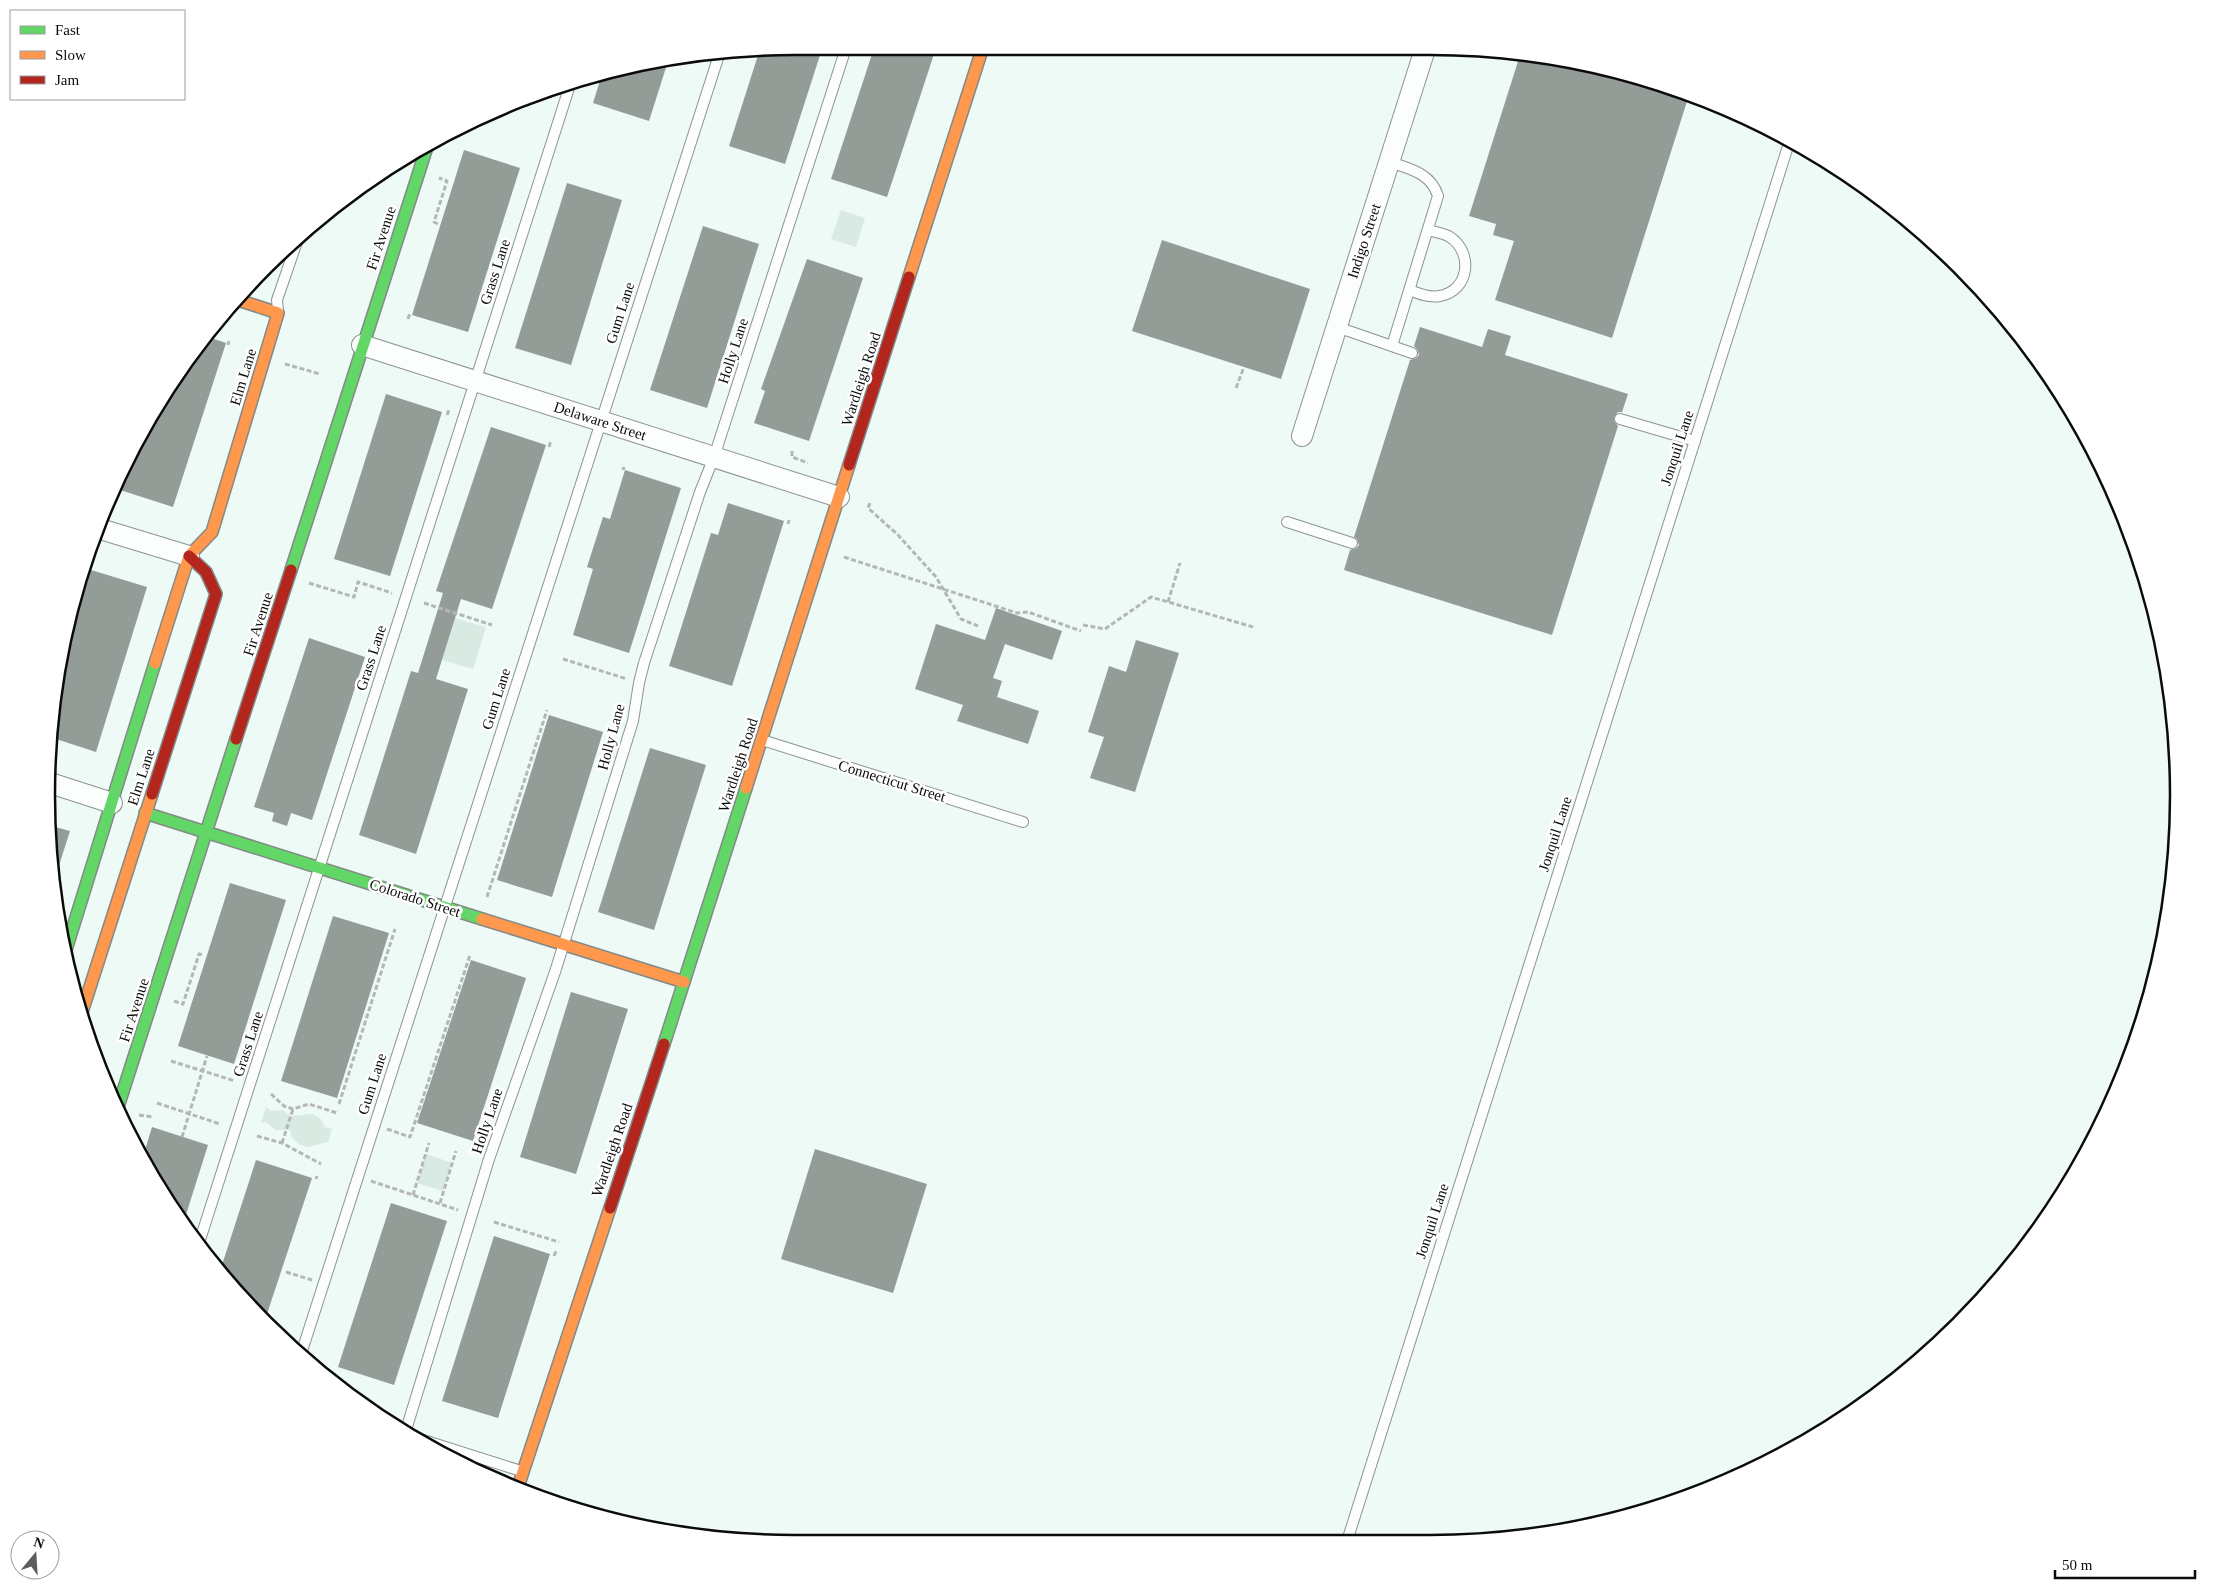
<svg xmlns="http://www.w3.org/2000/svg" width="2225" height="1590" font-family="Georgia,serif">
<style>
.plaza{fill:#d9eae3}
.building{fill:#949c98}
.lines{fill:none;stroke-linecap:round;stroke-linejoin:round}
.lane-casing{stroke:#8d9391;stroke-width:12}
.street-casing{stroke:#8d9391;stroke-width:22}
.fast-casing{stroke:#838987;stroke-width:14}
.slow-casing{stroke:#838987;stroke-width:14}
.jam-casing{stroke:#838987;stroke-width:14}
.path{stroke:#b5b7b6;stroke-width:3;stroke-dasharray:5 2.5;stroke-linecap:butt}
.lane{stroke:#fcfefe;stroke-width:10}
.street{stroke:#fcfefe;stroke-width:20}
.fast{stroke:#63d668;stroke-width:11}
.slow{stroke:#ff974d;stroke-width:11}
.jam{stroke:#b3261e;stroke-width:11}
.labels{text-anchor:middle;stroke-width:5;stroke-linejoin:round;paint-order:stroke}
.street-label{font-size:15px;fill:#0b0b0b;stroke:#fff}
.rim{fill:none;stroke:#0b0b0b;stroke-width:2.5}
</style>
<rect width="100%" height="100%" fill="#edfaf6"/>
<g class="plaza">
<polygon points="841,210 865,218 856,247 831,239"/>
<polygon points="455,618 486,627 473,669 442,660"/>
<polygon points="266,1107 272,1111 282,1110 291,1116 312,1114 321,1119 325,1127 332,1129 328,1142 308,1147 300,1145 292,1138 290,1130 276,1130 266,1122 261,1123"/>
<polygon points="426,1154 452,1163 443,1191 417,1183"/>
</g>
<g class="building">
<polygon points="873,51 935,51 887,197 831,179"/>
<polygon points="759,52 821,52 785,164 729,146"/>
<polygon points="1520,55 1576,61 1689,95 1612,338 1495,300 1514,241 1493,235 1496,224 1469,216"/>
<polygon points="669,58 649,121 593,103 603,71"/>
<polygon points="464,150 520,168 468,332 412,315"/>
<polygon points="567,183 622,200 571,365 515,348"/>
<polygon points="703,226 759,244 707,408 650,390"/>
<polygon points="1162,240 1310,289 1281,379 1132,331"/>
<polygon points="807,259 863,278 809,441 754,423 765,391 761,389"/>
<polygon points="1420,327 1482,347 1488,329 1511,336 1505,355 1628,394 1622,412 1618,412 1614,417 1614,421 1618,426 1552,635 1344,570 1350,550 1356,548 1359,545 1357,539 1354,537 1410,360 1416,358 1419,355 1417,349 1414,346"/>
<polygon points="205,336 226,343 173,507 117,489 128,456 172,379"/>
<polygon points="386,394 442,412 390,576 334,559"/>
<polygon points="491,427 546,445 492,609 461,599 436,679 468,689 416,854 359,835 411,671 418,673 443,593 436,591"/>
<polygon points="625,470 681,488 629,653 573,635 593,569 587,567 603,517 610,519"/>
<polygon points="728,503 784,521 732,686 669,666 711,533 718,535"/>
<polygon points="91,570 147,587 96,752 50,737 53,697 57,679"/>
<polygon points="996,608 1062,631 1052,660 1005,644 993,678 1002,681 997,697 1039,711 1028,744 957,721 963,705 915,689 936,624 985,640"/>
<polygon points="309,638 365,657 312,820 291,813 287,826 272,821 274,813 254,807"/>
<polygon points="1136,640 1179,653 1135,792 1090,778 1104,737 1088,732 1109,666 1126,672"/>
<polygon points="549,715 603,732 552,897 497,880"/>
<polygon points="650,748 706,765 654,930 598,912"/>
<polygon points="48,825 70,831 53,884 52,883"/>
<polygon points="230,883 286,900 234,1064 178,1046"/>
<polygon points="333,916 389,933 337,1098 281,1081"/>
<polygon points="471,960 526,978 473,1141 417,1123"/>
<polygon points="571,992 628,1009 576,1174 520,1157"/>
<polygon points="152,1127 208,1145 184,1221 142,1160"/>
<polygon points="815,1149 927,1184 893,1293 781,1259"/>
<polygon points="256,1160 312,1178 265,1320 232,1288 220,1271"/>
<polygon points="391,1203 447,1221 394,1385 338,1367"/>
<polygon points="494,1236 550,1254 498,1418 442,1401"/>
</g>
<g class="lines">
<defs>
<g id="lane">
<path d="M1390 162C1410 169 1431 173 1438 196L1392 346"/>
<path d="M1410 290C1419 294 1429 298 1440 296 1469 291 1474 253 1450 237 1444 233 1435 232 1428 230"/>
<polyline points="278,311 277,300 300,233"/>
<polyline points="1337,327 1412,353"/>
<polyline points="1620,419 1695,441"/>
<polyline points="1287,522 1352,543"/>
<polyline points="762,740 1023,822"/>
<polyline points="199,1243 571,82"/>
<polyline points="301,1354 720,52"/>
<polyline points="406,1430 489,1159 555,972 633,721 639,683 644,663 700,492 714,457 845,51"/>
<polyline points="417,1438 521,1471"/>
<polyline points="1348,1538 1790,140"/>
</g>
<g id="street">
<polyline points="362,345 839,497"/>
<polyline points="1302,436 1426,46"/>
<polyline points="97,528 189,556"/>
<polyline points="47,782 112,803"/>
</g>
<g id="fast">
<polyline points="291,570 427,147"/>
<polyline points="145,813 482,919"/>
<polyline points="65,953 155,663"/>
<polyline points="664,1044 746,788"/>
<polyline points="117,1110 236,739"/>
</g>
<g id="slow">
<polyline points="909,277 982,50"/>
<polyline points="155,663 189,556 212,532 278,313 235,299"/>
<polyline points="746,788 849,465"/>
<polyline points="482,919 684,982"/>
<polyline points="81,1015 152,794"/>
<polyline points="518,1487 610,1208"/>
</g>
<g id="jam">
<polyline points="849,465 909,277"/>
<polyline points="236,739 291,570"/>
<polyline points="152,794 216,594 206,572 189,556"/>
<polyline points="610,1208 664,1044"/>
</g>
</defs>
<use href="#lane" class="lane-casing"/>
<use href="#street" class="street-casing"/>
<use href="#fast" class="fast-casing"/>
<use href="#slow" class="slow-casing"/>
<use href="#jam" class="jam-casing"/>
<g class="path">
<polyline points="438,224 434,222 447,181 439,178"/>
<polyline points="408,319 410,313"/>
<polyline points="228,345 229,341"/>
<polyline points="285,364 320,374"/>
<polyline points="1236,388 1244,367"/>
<polyline points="447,415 449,410"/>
<polyline points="549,447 551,440"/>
<polyline points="792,451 792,457 808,463"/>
<polyline points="623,470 624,467"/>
<polyline points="870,503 868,508 898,535 936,577 961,619 978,626"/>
<polyline points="788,524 789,520"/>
<polyline points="844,557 1017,613 1028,612 1081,631"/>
<polyline points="309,583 354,597 358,582 392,593"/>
<polyline points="1168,602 1180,563"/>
<polyline points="424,603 492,625"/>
<polyline points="1083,625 1105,629 1151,597 1253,627"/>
<polyline points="563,659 627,679"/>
<polyline points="487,897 547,710"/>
<polyline points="174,1001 183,1004 199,954 204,955"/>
<polyline points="171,1061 235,1081"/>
<polyline points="271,1094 284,1106 293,1109 309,1104 337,1113"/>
<polyline points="157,1103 220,1124"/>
<polyline points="339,1104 395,929"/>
<polyline points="139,1115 153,1117"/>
<polyline points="387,1129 410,1137 470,955"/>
<polyline points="257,1136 282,1143 321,1164"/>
<polyline points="182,1137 207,1056"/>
<polyline points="282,1143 293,1109"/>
<polyline points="316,1179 317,1176"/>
<polyline points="371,1181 458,1210"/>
<polyline points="413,1195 429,1143"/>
<polyline points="440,1203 456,1151"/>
<polyline points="494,1222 559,1242"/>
<polyline points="554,1256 556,1251"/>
<polyline points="286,1272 312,1280"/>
</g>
<use href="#lane" class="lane"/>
<use href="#street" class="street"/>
<use href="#fast" class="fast"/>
<use href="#slow" class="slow"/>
<use href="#jam" class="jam"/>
</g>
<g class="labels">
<g class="street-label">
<text transform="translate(381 238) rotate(-72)" y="5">Fir Avenue</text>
<text transform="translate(1364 241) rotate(-72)" y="5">Indigo Street</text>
<text transform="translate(495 272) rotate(-72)" y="5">Grass Lane</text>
<text transform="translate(620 313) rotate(-72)" y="5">Gum Lane</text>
<text transform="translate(733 351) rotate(-72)" y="5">Holly Lane</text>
<text transform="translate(243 377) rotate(-73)" y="5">Elm Lane</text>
<text transform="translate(861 379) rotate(-72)" y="5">Wardleigh Road</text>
<text transform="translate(600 421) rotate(18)" y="5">Delaware Street</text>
<text transform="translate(1677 448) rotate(-72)" y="5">Jonquil Lane</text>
<text transform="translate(258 624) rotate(-72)" y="5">Fir Avenue</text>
<text transform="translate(371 658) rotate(-72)" y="5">Grass Lane</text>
<text transform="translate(496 699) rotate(-72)" y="5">Gum Lane</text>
<text transform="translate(611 737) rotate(-75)" y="5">Holly Lane</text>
<text transform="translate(738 765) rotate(-72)" y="5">Wardleigh Road</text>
<text transform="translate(141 777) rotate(-72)" y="5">Elm Lane</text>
<text transform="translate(892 781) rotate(17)" y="5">Connecticut Street</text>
<text transform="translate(1555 834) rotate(-72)" y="5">Jonquil Lane</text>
<text transform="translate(415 898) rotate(18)" y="5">Colorado Street</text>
<text transform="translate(134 1010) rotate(-72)" y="5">Fir Avenue</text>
<text transform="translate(248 1044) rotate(-72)" y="5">Grass Lane</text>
<text transform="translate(372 1084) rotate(-72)" y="5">Gum Lane</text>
<text transform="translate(487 1121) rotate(-71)" y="5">Holly Lane</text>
<text transform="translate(612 1150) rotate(-71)" y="5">Wardleigh Road</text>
<text transform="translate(1432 1221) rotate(-72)" y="5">Jonquil Lane</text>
</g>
</g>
<path d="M0 0H2225V1590H0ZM795 55H1430A740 740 0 0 1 2170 795V795A740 740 0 0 1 1430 1535H795A740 740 0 0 1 55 795V795A740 740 0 0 1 795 55Z" fill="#fff" fill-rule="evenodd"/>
<path class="rim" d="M795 55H1430A740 740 0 0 1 2170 795V795A740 740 0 0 1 1430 1535H795A740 740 0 0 1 55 795V795A740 740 0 0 1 795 55Z"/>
<rect x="10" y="10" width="175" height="90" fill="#ffffff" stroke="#9d9d9d"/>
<rect x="20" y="26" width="25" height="8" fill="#63d668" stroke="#9d9d9d"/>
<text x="55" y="35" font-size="15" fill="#0b0b0b">Fast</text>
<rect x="20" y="51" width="25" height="8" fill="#ff974d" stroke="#9d9d9d"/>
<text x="55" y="60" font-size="15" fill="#0b0b0b">Slow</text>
<rect x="20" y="76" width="25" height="8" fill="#b3261e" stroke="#9d9d9d"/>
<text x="55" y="85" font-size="15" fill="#0b0b0b">Jam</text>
<g transform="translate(35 1555) rotate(18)"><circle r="24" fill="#ffffff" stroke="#9d9d9d"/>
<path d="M0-4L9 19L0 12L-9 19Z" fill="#5a5f5d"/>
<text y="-8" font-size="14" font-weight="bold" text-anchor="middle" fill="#0b0b0b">N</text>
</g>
<path d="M2055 1570v8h140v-8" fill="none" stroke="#0b0b0b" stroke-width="2.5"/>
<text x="2062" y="1570" font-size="15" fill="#0b0b0b" stroke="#ffffff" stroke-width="4" paint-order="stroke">50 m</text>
</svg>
